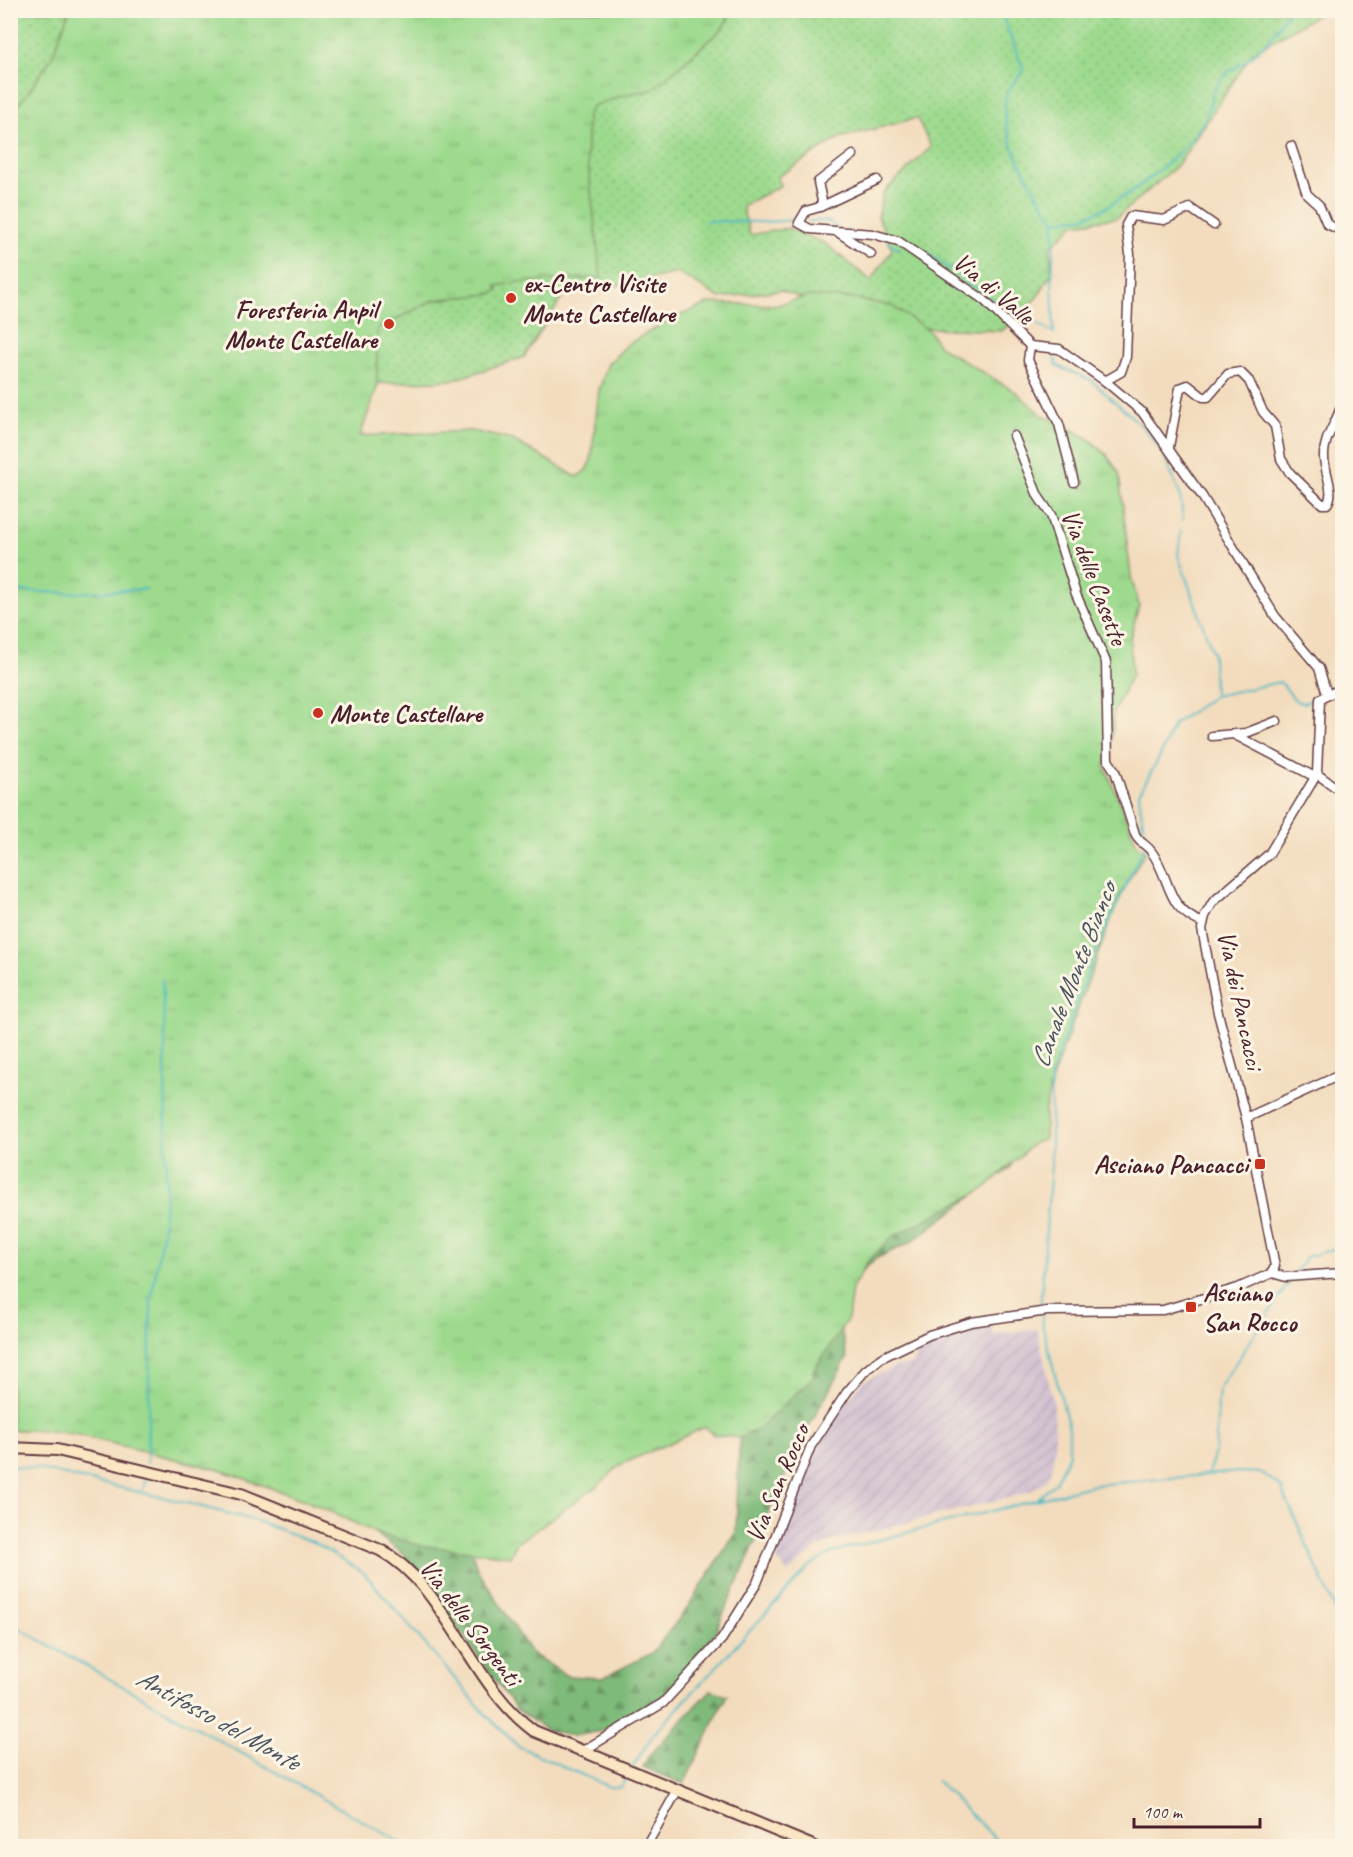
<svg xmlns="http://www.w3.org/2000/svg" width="1353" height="1857" font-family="Caveat,sans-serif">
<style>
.industrial{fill:url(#industrial-furrows)}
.grass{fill:url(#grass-dots);stroke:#747c5c;stroke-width:1.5;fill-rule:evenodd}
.forest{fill:url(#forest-firs);stroke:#646c52;stroke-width:1.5}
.park{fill:url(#park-tufts);stroke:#747c5c;stroke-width:1.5}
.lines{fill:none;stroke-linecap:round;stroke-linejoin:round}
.stream{stroke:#4ab7c4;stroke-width:2}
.street-casing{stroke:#633b41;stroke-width:11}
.secondary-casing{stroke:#633b41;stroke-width:14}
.street{stroke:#fff;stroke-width:8}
.secondary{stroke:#fbe6c3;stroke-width:10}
.poi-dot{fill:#c8321e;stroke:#fcf5e5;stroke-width:2}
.labels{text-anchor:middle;stroke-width:6;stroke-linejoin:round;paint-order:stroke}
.poi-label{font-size:26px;font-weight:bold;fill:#4a1f2b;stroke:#fcf5e5;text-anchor:start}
.street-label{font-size:26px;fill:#4a1f2b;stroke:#fcf5e5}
.water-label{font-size:27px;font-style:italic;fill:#4a5461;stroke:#fcf5e5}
</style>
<defs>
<pattern id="industrial-furrows" width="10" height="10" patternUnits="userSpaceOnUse" patternTransform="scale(1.5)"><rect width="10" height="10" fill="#cfbdcf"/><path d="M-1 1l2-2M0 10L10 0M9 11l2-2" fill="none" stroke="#b3a2b2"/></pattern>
<pattern id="grass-dots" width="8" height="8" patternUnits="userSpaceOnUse" patternTransform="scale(1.5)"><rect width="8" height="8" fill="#9dda8e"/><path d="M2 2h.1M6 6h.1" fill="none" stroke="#89bb7b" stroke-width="1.8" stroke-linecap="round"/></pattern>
<pattern id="forest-firs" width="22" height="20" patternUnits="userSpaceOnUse" patternTransform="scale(1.5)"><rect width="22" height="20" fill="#7eba79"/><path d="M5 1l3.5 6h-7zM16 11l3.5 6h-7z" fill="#699763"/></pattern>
<pattern id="park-tufts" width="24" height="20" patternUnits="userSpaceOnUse" patternTransform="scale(1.5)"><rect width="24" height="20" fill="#9dda8e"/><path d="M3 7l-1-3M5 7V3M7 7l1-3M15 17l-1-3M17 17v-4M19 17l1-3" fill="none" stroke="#89bb7b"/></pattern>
</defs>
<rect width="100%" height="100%" fill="#fcf5e5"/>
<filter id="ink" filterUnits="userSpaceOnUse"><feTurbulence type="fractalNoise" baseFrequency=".0167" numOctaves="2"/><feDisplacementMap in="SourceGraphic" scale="12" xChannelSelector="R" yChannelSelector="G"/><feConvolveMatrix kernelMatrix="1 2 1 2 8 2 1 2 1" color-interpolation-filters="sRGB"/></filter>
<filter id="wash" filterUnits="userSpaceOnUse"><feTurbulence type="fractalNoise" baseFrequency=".008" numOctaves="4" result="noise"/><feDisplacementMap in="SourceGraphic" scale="24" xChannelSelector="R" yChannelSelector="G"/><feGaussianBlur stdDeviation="1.35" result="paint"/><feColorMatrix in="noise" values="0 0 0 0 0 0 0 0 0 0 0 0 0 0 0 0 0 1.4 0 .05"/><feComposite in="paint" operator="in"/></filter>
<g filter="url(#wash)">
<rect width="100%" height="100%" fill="#f3dcbd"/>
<polygon class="industrial" points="991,1325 993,1335 1037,1329 1054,1405 1055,1444 1052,1467 1046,1481 1033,1490 1020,1495 839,1539 816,1548 788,1573 776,1559 810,1463 840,1412 862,1382 894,1367 912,1364 922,1345 973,1327"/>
<path class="grass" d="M11 11H1324L1253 52 1177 166 1116 218 1074 224 1050 248 1052 273 1037 297 1002 331 875 326 781 290 720 298 678 273 563 296 524 357 453 380 329 386 11 617ZM917 118 931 147 883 193 878 217 892 250 871 281 826 244 788 228 750 235 742 206 780 186 777 177 839 138Z"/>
<g class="forest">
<polygon points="1051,1058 1010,1168 911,1242 875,1259 844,1288 840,1325 847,1358 798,1446 714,1635 663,1697 602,1731 573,1736 548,1731 517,1710 405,1555 372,1531 377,1513 462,1515 477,1569 531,1653 567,1676 603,1678 652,1653 686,1610 736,1532 740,1424 670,1298"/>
<polygon points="711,1690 727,1695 684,1784 643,1767 649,1756"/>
</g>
<g class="park">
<polygon points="69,11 729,11 731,13 722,29 652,90 632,93 592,106 587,116 587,156 601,278 519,282 496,286 499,290 491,294 434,300 377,329 377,388 360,436 472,431 513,440 577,477 586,470 591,460 599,390 608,364 628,344 671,319 710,303 777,305 809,296 856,299 892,306 929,331 939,346 1016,392 1042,415 1088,438 1107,455 1119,473 1131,577 1139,605 1130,639 1132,674 1114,711 1112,736 1105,766 1137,845 1146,851 1120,895 1053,1076 1045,1109 1045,1139 1034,1143 984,1189 892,1237 868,1261 852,1289 848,1319 813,1371 814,1376 761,1427 741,1438 715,1435 705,1427 620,1465 601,1483 517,1543 510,1556 419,1545 376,1533 307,1501 220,1470 74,1434 41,1430 11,1430 11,113 30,90 53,55"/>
<polygon points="780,11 780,10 846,11 823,15 782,17 779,16"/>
</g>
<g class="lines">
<g class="stream">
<path d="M1000 10 1024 71C1015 80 1006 90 1005 103 1002 141 1034 191 1055 221"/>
<polyline points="1003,15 1009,10"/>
<polyline points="706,221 765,222 796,220"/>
<polyline points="808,221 828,221 838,228"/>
<path d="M1055 221C1064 220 1074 219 1083 217 1119 206 1182 157 1202 125 1211 111 1210 93 1221 79 1227 71 1239 66 1247 60 1263 48 1280 29 1288 10"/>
<polyline points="888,242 901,250"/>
<polyline points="916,244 1002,308 1024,313 1031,320 1054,333"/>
<polyline points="1054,333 1052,278 1055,222"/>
<polyline points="1054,356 1057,366 1091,380 1142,426 1159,448"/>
<polyline points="1165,458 1180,495 1183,520"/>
<polyline points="1181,531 1178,555 1213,654 1214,696"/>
<polyline points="10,591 74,593 146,589"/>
<polyline points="1329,689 1342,682"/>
<path d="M1145 841 1139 794 1161 754 1174 724 1214 696 1280 682C1294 694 1292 711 1317 698"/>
<polyline points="1295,1273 1306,1257 1342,1247"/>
<polyline points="147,1463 151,1300 163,1229 166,1190 165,1034 162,979"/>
<polyline points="10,1467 34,1468 183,1502 257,1521 313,1542 363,1572 487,1716 518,1746 609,1787 621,1787 629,1773"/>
<polyline points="1208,1474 1215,1452 1219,1388 1290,1281"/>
<polyline points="142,1492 146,1478"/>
<polyline points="1036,1500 1055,1483 1069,1454 1069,1428 1043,1328 1041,1297 1051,1165 1051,1075 1095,953 1144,846"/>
<polyline points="10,1623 407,1846"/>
<polyline points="632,1768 652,1736 810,1566 832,1552 1094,1485 1238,1472 1262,1473 1281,1487 1342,1624"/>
<polyline points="937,1781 1003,1846"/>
</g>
</g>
</g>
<g filter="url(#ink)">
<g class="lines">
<defs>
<g id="street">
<polyline points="1291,146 1307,194 1319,205 1327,224 1342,231"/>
<polyline points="853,155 818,182 822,201 820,207 806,211 799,223 810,229 873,234 898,241 984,300 1030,346 1059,349 1105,381 1142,412 1202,496 1275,616 1319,668 1327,694"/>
<polyline points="820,207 877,180"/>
<polyline points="839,233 871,254"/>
<polyline points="1030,346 1028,360 1059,424 1074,482"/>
<polyline points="1105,381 1121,372 1126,357 1130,254 1126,225 1131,216 1164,220 1190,208 1214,225"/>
<path d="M1014 436 1038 496 1051 515 1076 594 1106 662 1108 760 1115 771 1135 834C1139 843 1146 844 1151 851 1172 879 1164 908 1203 923"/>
<path d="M1169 447 1180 388 1188 385 1203 397H1208L1228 374 1240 372 1249 381 1263 412 1275 426 1281 459 1290 473 1322 504H1327C1336 493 1324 471 1324 457 1323 437 1338 422 1342 403"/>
<polyline points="1235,735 1315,777"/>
<polyline points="1212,736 1246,733 1277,721"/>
<polyline points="1317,774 1342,792"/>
<polyline points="1246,1118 1342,1074"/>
<polyline points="1272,1273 1275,1266 1246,1118 1218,1013 1202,929 1205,916 1213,902 1269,854 1317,774 1320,699 1342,688"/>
<polyline points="1272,1273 1286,1277 1342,1273"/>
<polyline points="581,1752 663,1703 722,1639 757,1583 811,1446 847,1392 865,1371 881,1358 929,1335 971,1322 1048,1311 1163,1310 1238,1288 1272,1273"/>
<polyline points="646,1846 677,1791"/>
</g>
<path id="secondary" d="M10 1448 57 1450 241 1494 380 1550C447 1586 470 1685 534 1731L813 1846"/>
</defs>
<use href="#street" class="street-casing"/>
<use href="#secondary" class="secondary-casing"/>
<use href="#street" class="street"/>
<use href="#secondary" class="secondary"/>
</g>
</g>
<g class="poi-dot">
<circle cx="511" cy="298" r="6"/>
<circle cx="389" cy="324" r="6"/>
<circle cx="318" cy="713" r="6"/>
<rect x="1254" y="1158" width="12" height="12" rx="3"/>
<rect x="1185" y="1301" width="12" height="12" rx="3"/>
</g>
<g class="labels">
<g class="poi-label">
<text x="523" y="292">ex-Centro Visite<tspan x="523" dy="30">Monte Castellare</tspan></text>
<text x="377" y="318" text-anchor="end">Foresteria Anpil<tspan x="377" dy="30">Monte Castellare</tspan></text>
<text x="330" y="722">Monte Castellare</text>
<text x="1248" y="1173" text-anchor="end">Asciano Pancacci</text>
<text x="1203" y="1301">Asciano<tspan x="1203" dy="30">San Rocco</tspan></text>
</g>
<g class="street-label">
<text transform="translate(994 288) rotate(40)" y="9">Via di Valle</text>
<text transform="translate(1095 577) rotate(69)" y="9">Via delle Casette</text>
<text transform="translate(1241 1000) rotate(78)" y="9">Via dei Pancacci</text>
<text transform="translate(777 1483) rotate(-67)" y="9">Via San Rocco</text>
<text transform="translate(471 1622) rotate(53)" y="9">Via delle Sorgenti</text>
</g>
<g class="water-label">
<text transform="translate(1073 975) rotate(-69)" y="9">Canale Monte Bianco</text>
<text transform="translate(218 1719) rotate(29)" y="9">Antifosso del Monte</text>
</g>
</g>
<rect width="1353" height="1857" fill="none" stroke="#fcf5e5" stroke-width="36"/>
<path d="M1134 1818v9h126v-9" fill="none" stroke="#4a1f2b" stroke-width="3"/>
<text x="1143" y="1818" font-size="18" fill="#4a1f2b" stroke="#fcf5e5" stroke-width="4.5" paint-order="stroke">100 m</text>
</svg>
